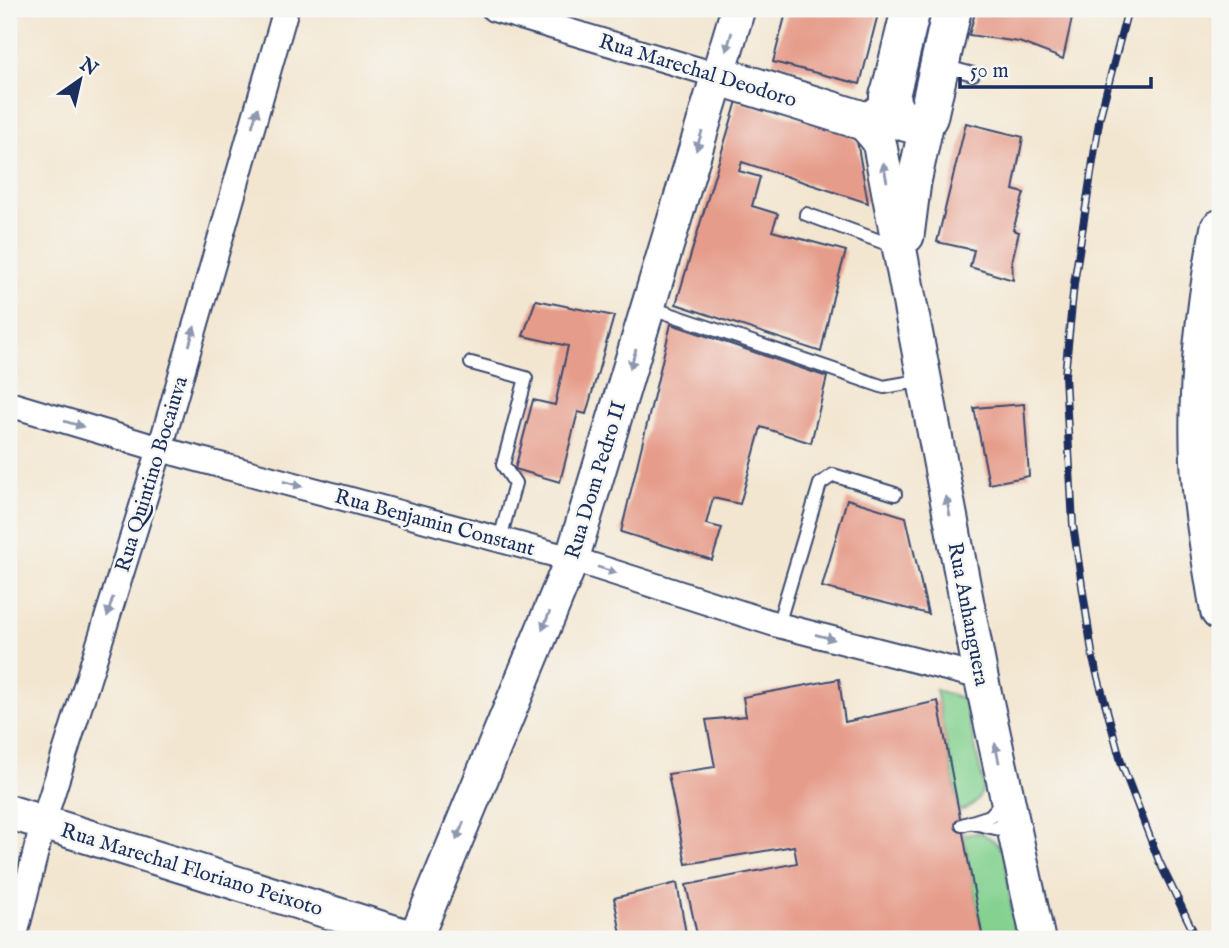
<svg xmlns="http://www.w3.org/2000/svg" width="1229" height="948" font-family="'IM FELL English',serif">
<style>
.green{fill:#84d190;stroke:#508077;stroke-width:2}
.building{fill:#e69c8a}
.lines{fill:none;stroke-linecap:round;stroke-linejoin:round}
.lane-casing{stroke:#3b4a6f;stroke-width:16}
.street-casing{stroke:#3b4a6f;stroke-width:28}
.secondary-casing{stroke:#3b4a6f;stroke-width:37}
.primary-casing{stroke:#3b4a6f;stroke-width:42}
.lane{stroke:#fff;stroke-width:12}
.street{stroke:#fff;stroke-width:24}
.secondary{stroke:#fff;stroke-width:33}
.primary{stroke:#fff;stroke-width:38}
.rail-casing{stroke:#1b2f5e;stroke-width:8}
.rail{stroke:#f6f6f2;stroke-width:5;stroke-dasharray:16;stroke-linecap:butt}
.oneway{fill:#8d97ae}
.labels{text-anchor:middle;stroke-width:5;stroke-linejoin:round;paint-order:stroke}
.street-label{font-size:21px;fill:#1b2f5e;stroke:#f6f6f2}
</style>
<rect width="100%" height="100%" fill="#f6f6f2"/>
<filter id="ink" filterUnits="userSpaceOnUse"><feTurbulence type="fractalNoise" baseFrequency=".0143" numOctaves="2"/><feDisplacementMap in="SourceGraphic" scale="14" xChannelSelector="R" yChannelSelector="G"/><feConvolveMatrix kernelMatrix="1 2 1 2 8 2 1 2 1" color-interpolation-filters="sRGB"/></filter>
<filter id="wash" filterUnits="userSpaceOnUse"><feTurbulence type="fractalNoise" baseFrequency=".00686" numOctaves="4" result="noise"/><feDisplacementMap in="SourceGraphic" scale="28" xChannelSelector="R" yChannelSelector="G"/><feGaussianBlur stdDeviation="1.57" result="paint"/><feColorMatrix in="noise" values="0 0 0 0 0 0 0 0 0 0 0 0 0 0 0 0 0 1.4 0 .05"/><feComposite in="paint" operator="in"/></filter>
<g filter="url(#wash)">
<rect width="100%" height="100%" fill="#f3e6d0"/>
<g class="green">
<path d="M936 690 964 699 984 786C979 801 974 807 959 811Z"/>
<polygon points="982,833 994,841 1005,853 1015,939 983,939 963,834"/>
</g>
<g id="blocks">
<g class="building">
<polygon points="787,9 857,9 878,14 860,84 773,62"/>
<polygon points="976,9 1074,9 1063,59 1019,42 969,35"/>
<polygon points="737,101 847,132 857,141 868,203 742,162 739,171 760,177 752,206 778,214 772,231 846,251 833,297 821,352 676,304"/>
<polygon points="966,123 1023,137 1013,190 1024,193 1013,230 1019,232 1012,261 1013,280 970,267 974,250 937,242"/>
<polygon points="536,300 614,316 586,414 578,412 560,482 515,469 533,400 555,405 568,346 523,336"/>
<polygon points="671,324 827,377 811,443 761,427 740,504 713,498 706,524 722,528 712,560 621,532"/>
<polygon points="1024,404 1029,476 989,484 974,408"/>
<polygon points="847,499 906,517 928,614 822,587"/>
<polygon points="839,679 845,722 938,701 983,939 698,939 686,885 797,863 794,846 686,864 668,774 715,767 706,720 746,716 743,697"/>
<polygon points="677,883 687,939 622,939 614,898"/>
</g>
</g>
</g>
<g filter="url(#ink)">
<use href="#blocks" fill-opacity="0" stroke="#3b4a6f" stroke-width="2"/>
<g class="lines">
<defs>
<g id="lane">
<polyline points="943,66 973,74"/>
<polyline points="806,214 896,247"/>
<polyline points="649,307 884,387 924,380"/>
<polyline points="471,363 526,378 503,465 515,483 500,539"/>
<polyline points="778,625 820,484 833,475 895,494"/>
<polyline points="973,823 1004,830 1011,836"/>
<polyline points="962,825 990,816 1005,799"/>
</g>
<g id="street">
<polyline points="494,9 719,76"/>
<polyline points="9,404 160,449 572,559 778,625 981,677"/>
<polyline points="14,939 43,823 160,449 286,9"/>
</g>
<g id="secondary">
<polyline points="861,120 879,141 981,677 1038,939"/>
<polyline points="907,236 914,182 928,117"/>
<polyline points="9,812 416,939"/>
<polyline points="415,939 572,559 738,9"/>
</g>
<g id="primary">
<polyline points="719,76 861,120 872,121 887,108 911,9"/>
<path d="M889 96C895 117 906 132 928 117L952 9"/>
<path d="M1220 229C1204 314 1194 402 1202 489 1206 530 1213 570 1220 611"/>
</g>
</defs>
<use href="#lane" class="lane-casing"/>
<use href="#street" class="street-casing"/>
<use href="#secondary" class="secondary-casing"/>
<use href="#primary" class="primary-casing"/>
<use href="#lane" class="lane"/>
<use href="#street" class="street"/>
<use href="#secondary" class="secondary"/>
<use href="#primary" class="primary"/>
<defs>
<polyline id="rail" points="1128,9 1100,116 1074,284 1065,375 1073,525 1093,659 1122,765 1159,861 1197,939"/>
</defs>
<use href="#rail" class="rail-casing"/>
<use href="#rail" class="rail"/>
</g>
<defs><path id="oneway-solid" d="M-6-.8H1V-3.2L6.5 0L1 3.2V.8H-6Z" transform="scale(1.75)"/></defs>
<g class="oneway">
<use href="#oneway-solid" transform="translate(729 42) rotate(106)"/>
<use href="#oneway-solid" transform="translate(255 117) rotate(-74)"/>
<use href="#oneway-solid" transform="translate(699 141) rotate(107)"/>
<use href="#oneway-solid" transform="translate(885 172) rotate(-101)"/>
<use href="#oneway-solid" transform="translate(192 336) rotate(-74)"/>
<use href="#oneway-solid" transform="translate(633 359) rotate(107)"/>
<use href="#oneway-solid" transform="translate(74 424) rotate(16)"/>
<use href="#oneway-solid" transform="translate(293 484) rotate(15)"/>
<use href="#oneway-solid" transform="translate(948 506) rotate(-101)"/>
<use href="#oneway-solid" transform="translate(607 570) rotate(18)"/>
<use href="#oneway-solid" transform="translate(110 607) rotate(107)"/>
<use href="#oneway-solid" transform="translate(546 621) rotate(112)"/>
<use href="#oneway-solid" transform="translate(825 637) rotate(15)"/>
<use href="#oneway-solid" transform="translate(997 753) rotate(-102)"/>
<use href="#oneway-solid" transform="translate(460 831) rotate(112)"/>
</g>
</g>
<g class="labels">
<g class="street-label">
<text transform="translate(698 70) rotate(17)" y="7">Rua Marechal Deodoro</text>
<text transform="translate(151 474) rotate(-73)" y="7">Rua Quintino Bocaiuva</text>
<text transform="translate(595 480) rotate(-73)" y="7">Rua Dom Pedro II</text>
<text transform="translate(435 522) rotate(15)" y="7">Rua Benjamin Constant</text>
<text transform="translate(969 614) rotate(79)" y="7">Rua Anhanguera</text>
<text transform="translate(192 869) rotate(17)" y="7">Rua Marechal Floriano Peixoto</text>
</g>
</g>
<rect width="1229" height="948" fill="none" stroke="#f6f6f2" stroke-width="35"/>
<g transform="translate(80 80) rotate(34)" stroke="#f6f6f2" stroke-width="5" paint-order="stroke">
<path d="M0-5L12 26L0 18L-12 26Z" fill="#1b2f5e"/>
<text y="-10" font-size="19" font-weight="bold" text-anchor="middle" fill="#1b2f5e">N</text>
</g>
<path d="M960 77v10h191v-10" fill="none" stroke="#1b2f5e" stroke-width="3.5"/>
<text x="970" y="77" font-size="21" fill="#1b2f5e" stroke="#f6f6f2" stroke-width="5" paint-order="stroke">50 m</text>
</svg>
